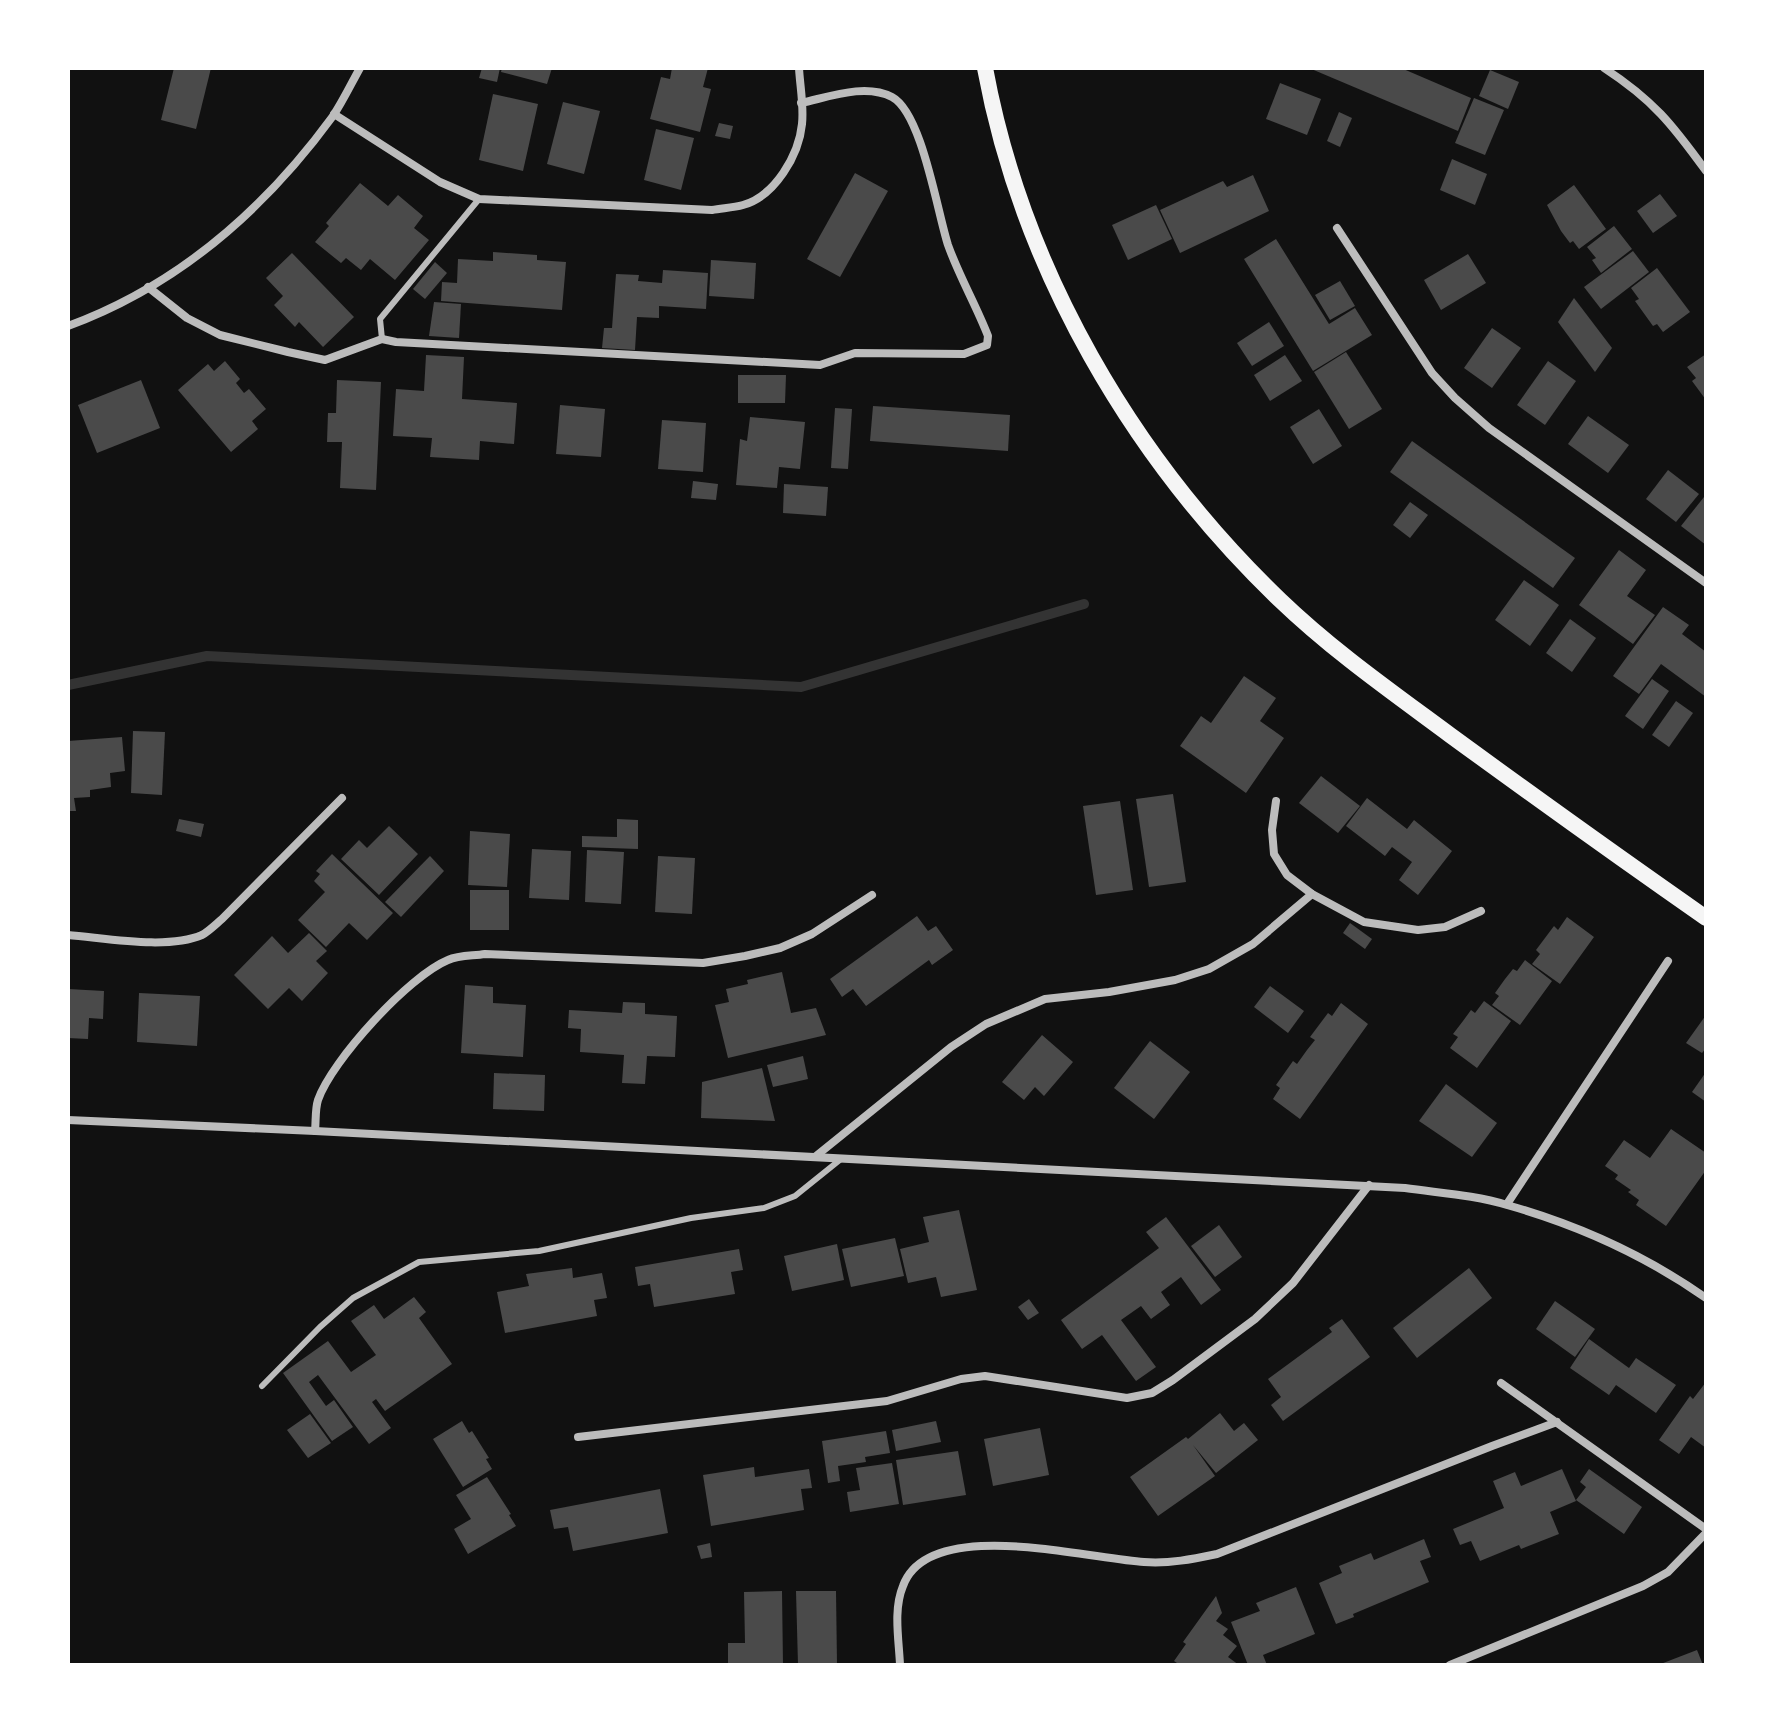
<svg xmlns="http://www.w3.org/2000/svg" width="1774" height="1733" font-family="'Times New Roman',serif">
<style>
.lines{fill:none;stroke-linecap:round;stroke-linejoin:round}
.stream{stroke:#333;stroke-width:10}
.building{fill:#4a4a4a}
.service{stroke:#bcbcbc;stroke-width:6}
.minor{stroke:#bcbcbc;stroke-width:8}
.secondary{stroke:#f5f5f5;stroke-width:16}
</style>
<rect width="100%" height="100%" fill="#111"/>
<g class="lines">
<polyline class="stream" points="68,685 207,656 801,687 1084,604"/>
</g>
<g class="building">
<polygon points="174,68 211,68 196,129 161,120"/>
<polygon points="482,68 500,68 497,82 479,78"/>
<polygon points="502,68 552,68 547,84 501,72"/>
<polygon points="672,68 708,68 703,87 711,89 700,132 650,119 661,77 670,79"/>
<polygon points="1309,68 1401,68 1471,98 1458,131"/>
<polygon points="1490,70 1519,82 1508,109 1479,96"/>
<polygon points="1280,83 1321,99 1307,135 1266,119"/>
<polygon points="493,94 538,104 523,171 479,160"/>
<polygon points="1474,98 1504,110 1485,155 1455,143"/>
<polygon points="563,102 600,111 584,174 547,164"/>
<polygon points="1339,112 1352,118 1340,147 1327,141"/>
<polygon points="719,123 733,126 730,139 715,136"/>
<polygon points="656,129 694,138 681,190 644,180"/>
<polygon points="1452,159 1487,174 1475,205 1440,190"/>
<polygon points="855,173 888,191 840,277 807,259"/>
<polygon points="1253,175 1269,211 1180,253 1160,210 1223,181 1227,187"/>
<polygon points="360,183 388,206 398,195 423,216 414,228 429,240 395,280 370,259 361,270 346,258 341,263 315,242 329,226 326,223"/>
<polygon points="1574,185 1606,229 1579,249 1573,241 1570,243 1561,231 1547,205"/>
<polygon points="1660,194 1677,216 1653,233 1637,211"/>
<polygon points="1156,205 1172,239 1128,260 1112,225"/>
<polygon points="1614,226 1632,249 1601,273 1592,260 1596,258 1587,247"/>
<polygon points="1276,239 1329,324 1355,308 1372,335 1313,371 1244,259"/>
<polygon points="1633,251 1649,272 1601,309 1584,287"/>
<polygon points="493,252 537,255 537,260 566,262 562,310 441,301 442,282 457,283 458,259 493,261"/>
<polygon points="292,253 354,317 323,347 299,322 295,327 274,305 283,296 266,278"/>
<polygon points="1468,254 1486,283 1441,310 1424,280"/>
<polygon points="711,260 756,263 754,299 709,296"/>
<polygon points="435,262 447,273 425,299 413,289"/>
<polygon points="1657,268 1690,312 1663,332 1657,324 1653,326 1635,301 1639,299 1631,288"/>
<polygon points="663,270 708,273 706,309 659,306 659,318 637,317 635,350 602,348 604,328 612,328 616,274 639,275 638,281 662,283"/>
<polygon points="1340,281 1355,306 1330,320 1315,295"/>
<polygon points="1574,298 1612,348 1595,372 1558,322"/>
<polygon points="434,302 461,304 459,338 429,336"/>
<polygon points="1269,322 1284,346 1252,366 1237,343"/>
<polygon points="1492,328 1521,348 1492,388 1464,368"/>
<polygon points="1346,352 1382,409 1349,429 1314,372"/>
<polygon points="1706,354 1706,400 1692,381 1696,378 1687,367"/>
<polygon points="426,355 464,357 462,399 517,403 514,444 480,441 479,460 430,457 432,438 393,436 396,389 424,391"/>
<polygon points="1285,355 1302,381 1270,401 1254,375"/>
<polygon points="225,361 240,379 236,383 244,393 249,389 266,409 252,421 258,429 231,452 178,390 208,364 214,371"/>
<polygon points="1548,361 1576,381 1545,425 1517,405"/>
<polygon points="738,375 786,375 785,403 738,403"/>
<polygon points="141,380 160,428 97,453 78,405"/>
<polygon points="337,380 381,382 376,490 340,488 342,442 327,442 328,413 336,413"/>
<polygon points="560,405 605,409 601,457 556,454"/>
<polygon points="873,406 1010,415 1008,451 870,441"/>
<polygon points="835,408 852,409 848,469 831,468"/>
<polygon points="1319,409 1342,446 1313,464 1290,427"/>
<polygon points="1588,416 1629,445 1608,473 1568,444"/>
<polygon points="750,417 805,422 800,469 779,467 777,488 736,485 740,439 747,441"/>
<polygon points="662,420 706,423 703,472 658,469"/>
<polygon points="1412,441 1575,558 1553,588 1390,472"/>
<polygon points="1668,470 1699,494 1676,522 1646,499"/>
<polygon points="693,481 718,484 716,500 691,498"/>
<polygon points="784,484 828,487 826,516 783,513"/>
<polygon points="1704,497 1706,498 1706,545 1681,526"/>
<polygon points="1410,502 1428,515 1410,538 1393,525"/>
<polygon points="1619,550 1646,570 1627,596 1655,615 1633,644 1579,605"/>
<polygon points="1524,580 1559,605 1530,646 1495,620"/>
<polygon points="1663,607 1689,625 1682,634 1706,652 1706,697 1661,664 1639,694 1613,676"/>
<polygon points="1570,619 1596,638 1572,672 1546,653"/>
<polygon points="1244,676 1276,698 1260,721 1284,738 1246,793 1180,746 1201,716 1211,723"/>
<polygon points="1652,679 1669,691 1643,729 1625,716"/>
<polygon points="1676,701 1693,713 1669,747 1652,735"/>
<polygon points="133,731 165,732 162,795 131,793"/>
<polygon points="122,737 125,771 110,773 111,787 90,790 90,797 74,798 76,811 68,811 68,741"/>
<polygon points="1321,776 1360,806 1338,833 1299,803"/>
<polygon points="1173,794 1186,882 1149,887 1136,799"/>
<polygon points="1367,798 1407,829 1414,820 1452,851 1418,895 1399,880 1412,862 1392,847 1385,856 1346,826"/>
<polygon points="1120,801 1133,890 1096,895 1083,806"/>
<polygon points="179,819 204,824 201,837 176,831"/>
<polygon points="617,819 638,820 638,849 582,847 582,836 617,837"/>
<polygon points="389,826 418,854 379,895 341,859 359,840 367,848"/>
<polygon points="470,831 510,834 507,887 468,885"/>
<polygon points="532,849 571,851 569,900 529,898"/>
<polygon points="587,850 624,852 621,904 585,902"/>
<polygon points="332,854 393,913 367,940 349,923 326,947 298,920 325,892 314,881 320,874 316,871"/>
<polygon points="430,856 444,871 401,917 385,902"/>
<polygon points="658,856 695,858 692,914 655,912"/>
<rect x="470" y="890" width="39" height="40"/>
<polygon points="917,916 928,931 936,926 953,950 932,965 929,960 866,1006 853,989 842,997 830,979"/>
<polygon points="1567,917 1594,937 1560,984 1532,964 1540,954 1536,950 1554,926 1558,930"/>
<polygon points="1350,923 1372,939 1365,949 1343,933"/>
<polygon points="309,933 327,951 316,961 328,973 302,1001 289,988 268,1009 234,975 272,936 288,953"/>
<polygon points="1525,960 1552,981 1520,1025 1492,1005 1499,996 1495,993 1505,979 1513,969 1517,971"/>
<polygon points="782,972 791,1013 816,1008 826,1035 728,1058 715,1005 729,1002 726,989 748,984 747,980"/>
<polygon points="465,985 493,987 493,1003 526,1005 523,1057 461,1053"/>
<polygon points="1270,986 1304,1011 1288,1033 1254,1007"/>
<polygon points="68,989 104,991 103,1019 89,1018 88,1039 68,1038"/>
<polygon points="139,993 200,996 197,1046 137,1042"/>
<polygon points="1484,1001 1511,1021 1477,1068 1450,1048 1458,1037 1453,1034 1463,1021 1471,1010 1475,1013"/>
<polygon points="623,1002 645,1003 645,1014 677,1016 675,1057 647,1056 645,1084 622,1083 624,1055 580,1052 581,1029 568,1028 569,1010 622,1013"/>
<polygon points="1341,1003 1368,1024 1300,1119 1273,1099 1280,1088 1276,1085 1293,1061 1297,1064 1307,1050 1315,1040 1310,1037 1328,1013 1332,1016"/>
<polygon points="1706,1015 1706,1048 1702,1053 1686,1043"/>
<polygon points="1042,1035 1073,1062 1044,1096 1035,1087 1024,1100 1002,1082"/>
<polygon points="1150,1041 1190,1072 1154,1119 1114,1088"/>
<polygon points="803,1056 808,1079 773,1087 767,1065"/>
<polygon points="762,1068 775,1121 701,1118 702,1082"/>
<polygon points="1706,1072 1706,1102 1692,1092"/>
<polygon points="494,1073 545,1075 544,1111 493,1109"/>
<polygon points="1446,1084 1497,1123 1472,1157 1419,1121"/>
<polygon points="1671,1129 1706,1153 1706,1170 1666,1226 1636,1205 1639,1200 1628,1192 1631,1190 1615,1179 1618,1175 1605,1166 1624,1140 1650,1158"/>
<polygon points="959,1210 977,1290 941,1297 936,1277 908,1283 900,1249 929,1242 923,1217"/>
<polygon points="1166,1217 1221,1290 1201,1305 1181,1277 1161,1292 1170,1305 1151,1319 1141,1306 1121,1320 1156,1367 1136,1381 1102,1335 1082,1349 1061,1320 1159,1248 1146,1232"/>
<polygon points="1219,1225 1242,1257 1215,1277 1191,1246"/>
<polygon points="895,1238 904,1276 851,1287 842,1249"/>
<polygon points="837,1244 844,1280 792,1291 784,1256"/>
<polygon points="739,1249 743,1270 731,1272 735,1294 654,1307 650,1284 638,1286 635,1267"/>
<polygon points="572,1268 573,1278 602,1273 607,1298 594,1300 597,1316 505,1333 497,1292 529,1286 526,1274"/>
<polygon points="1469,1268 1492,1298 1417,1358 1393,1328"/>
<polygon points="414,1297 426,1312 419,1318 452,1364 385,1411 376,1399 372,1402 391,1428 369,1444 318,1375 309,1382 326,1406 334,1400 353,1427 332,1441 283,1373 328,1341 351,1372 376,1355 351,1321 374,1305 384,1319"/>
<polygon points="1029,1299 1039,1313 1028,1320 1018,1307"/>
<polygon points="1555,1301 1595,1329 1575,1357 1536,1329"/>
<polygon points="1342,1319 1370,1357 1283,1421 1271,1405 1281,1397 1268,1379 1332,1332 1329,1328"/>
<polygon points="1589,1339 1629,1368 1636,1358 1676,1385 1656,1413 1616,1385 1609,1395 1570,1368"/>
<polygon points="1706,1382 1706,1448 1691,1437 1679,1454 1659,1440 1690,1396 1693,1399"/>
<polygon points="1220,1413 1234,1431 1244,1423 1258,1440 1216,1473 1193,1445 1215,1476 1158,1516 1130,1477 1186,1437 1188,1439"/>
<polygon points="310,1414 331,1443 308,1458 287,1430"/>
<polygon points="462,1421 469,1433 472,1431 489,1458 486,1459 492,1469 463,1487 433,1439"/>
<polygon points="936,1421 941,1442 896,1451 892,1430"/>
<polygon points="1040,1428 1049,1475 993,1486 984,1439"/>
<polygon points="886,1431 890,1453 865,1457 866,1462 838,1466 840,1481 828,1483 822,1441"/>
<polygon points="958,1451 966,1495 903,1505 896,1460"/>
<polygon points="892,1463 899,1504 850,1512 847,1492 860,1490 856,1468"/>
<polygon points="754,1467 755,1477 809,1469 812,1488 801,1489 804,1510 711,1526 703,1475"/>
<polygon points="1562,1469 1576,1501 1550,1512 1559,1534 1521,1549 1519,1545 1480,1561 1471,1541 1460,1545 1453,1529 1504,1508 1493,1481 1515,1472 1521,1486"/>
<polygon points="1589,1469 1642,1507 1624,1534 1576,1500 1586,1487 1580,1482"/>
<polygon points="487,1477 511,1514 509,1515 516,1526 468,1554 454,1529 471,1519 456,1495"/>
<polygon points="660,1489 668,1533 573,1551 568,1527 554,1529 550,1510"/>
<polygon points="1424,1539 1431,1557 1420,1561 1429,1582 1353,1614 1354,1617 1336,1624 1319,1583 1342,1573 1339,1566 1371,1553 1374,1560"/>
<polygon points="710,1543 712,1557 701,1559 697,1546"/>
<polygon points="1296,1587 1315,1634 1263,1655 1267,1665 1248,1665 1231,1622 1260,1611 1256,1603"/>
<polygon points="782,1591 783,1665 728,1665 728,1643 745,1643 744,1592"/>
<polygon points="796,1591 836,1591 837,1665 798,1665"/>
<polygon points="1216,1596 1222,1613 1216,1621 1228,1629 1223,1635 1237,1646 1228,1657 1239,1665 1180,1665 1174,1661 1186,1644 1183,1642"/>
<polygon points="1697,1650 1703,1665 1658,1665"/>
</g>
<g class="lines">
<g class="service">
<polyline points="382,339 380,319 479,199"/>
<polyline points="262,1386 320,1327 353,1298 419,1262 539,1251 691,1218 764,1208 795,1196 841,1159"/>
</g>
<g class="minor">
<path d="M1604 68C1653 100 1672 124 1706 171"/>
<path d="M334 114 440 182 479 199 712 210C722 208 733 208 743 205 775 196 799 155 802 124 804 106 800 86 799 68"/>
<polyline points="1337,228 1432,373 1455,398 1489,428 1706,583"/>
<path d="M148 287 187 318 220 335 288 352 325 360 382 339 396 342 820 365 855 353 964 354 987 345 988 336C976 305 959 276 948 245 937 211 922 113 892 97 865 83 829 97 801 103"/>
<path d="M68 326C177 286 265 209 333 116 343 101 351 84 360 68"/>
<polyline points="1276,801 1272,830 1274,854 1287,875 1312,894 1364,922 1418,930 1445,927 1481,911"/>
<path d="M68 935C106 938 167 950 202 935 209 931 216 924 222 919L342 798"/>
<path d="M68 1120 315 1131 1405 1188C1439 1193 1475 1195 1507 1205 1578 1225 1646 1256 1706 1298"/>
<path d="M315 1131C316 1121 315 1109 318 1100 332 1060 409 976 448 960 459 955 473 956 485 954L703 963 745 956 780 948 812 934 872 895"/>
<polyline points="816,1156 951,1047 986,1024 1045,999 1109,992 1175,980 1209,969 1253,944 1312,894"/>
<polyline points="1507,1204 1668,961"/>
<polyline points="1501,1383 1706,1529"/>
<polyline points="578,1437 887,1401 961,1379 985,1376 1127,1398 1152,1393 1173,1380 1255,1319 1293,1283 1369,1185"/>
<path d="M900 1665C899 1640 893 1610 903 1586 929 1515 1088 1559 1144 1562 1169 1564 1193 1559 1217 1554L1492 1446 1557 1422"/>
<polyline points="1450,1665 1643,1586 1668,1572 1706,1533"/>
</g>
<path class="secondary" d="M985 68C1022 269 1132 458 1280 600 1332 650 1392 692 1450 735 1535 797 1620 858 1706 918"/>
</g>
<rect width="1774" height="1733" fill="none" stroke="#ffffff" stroke-width="140"/>
</svg>
